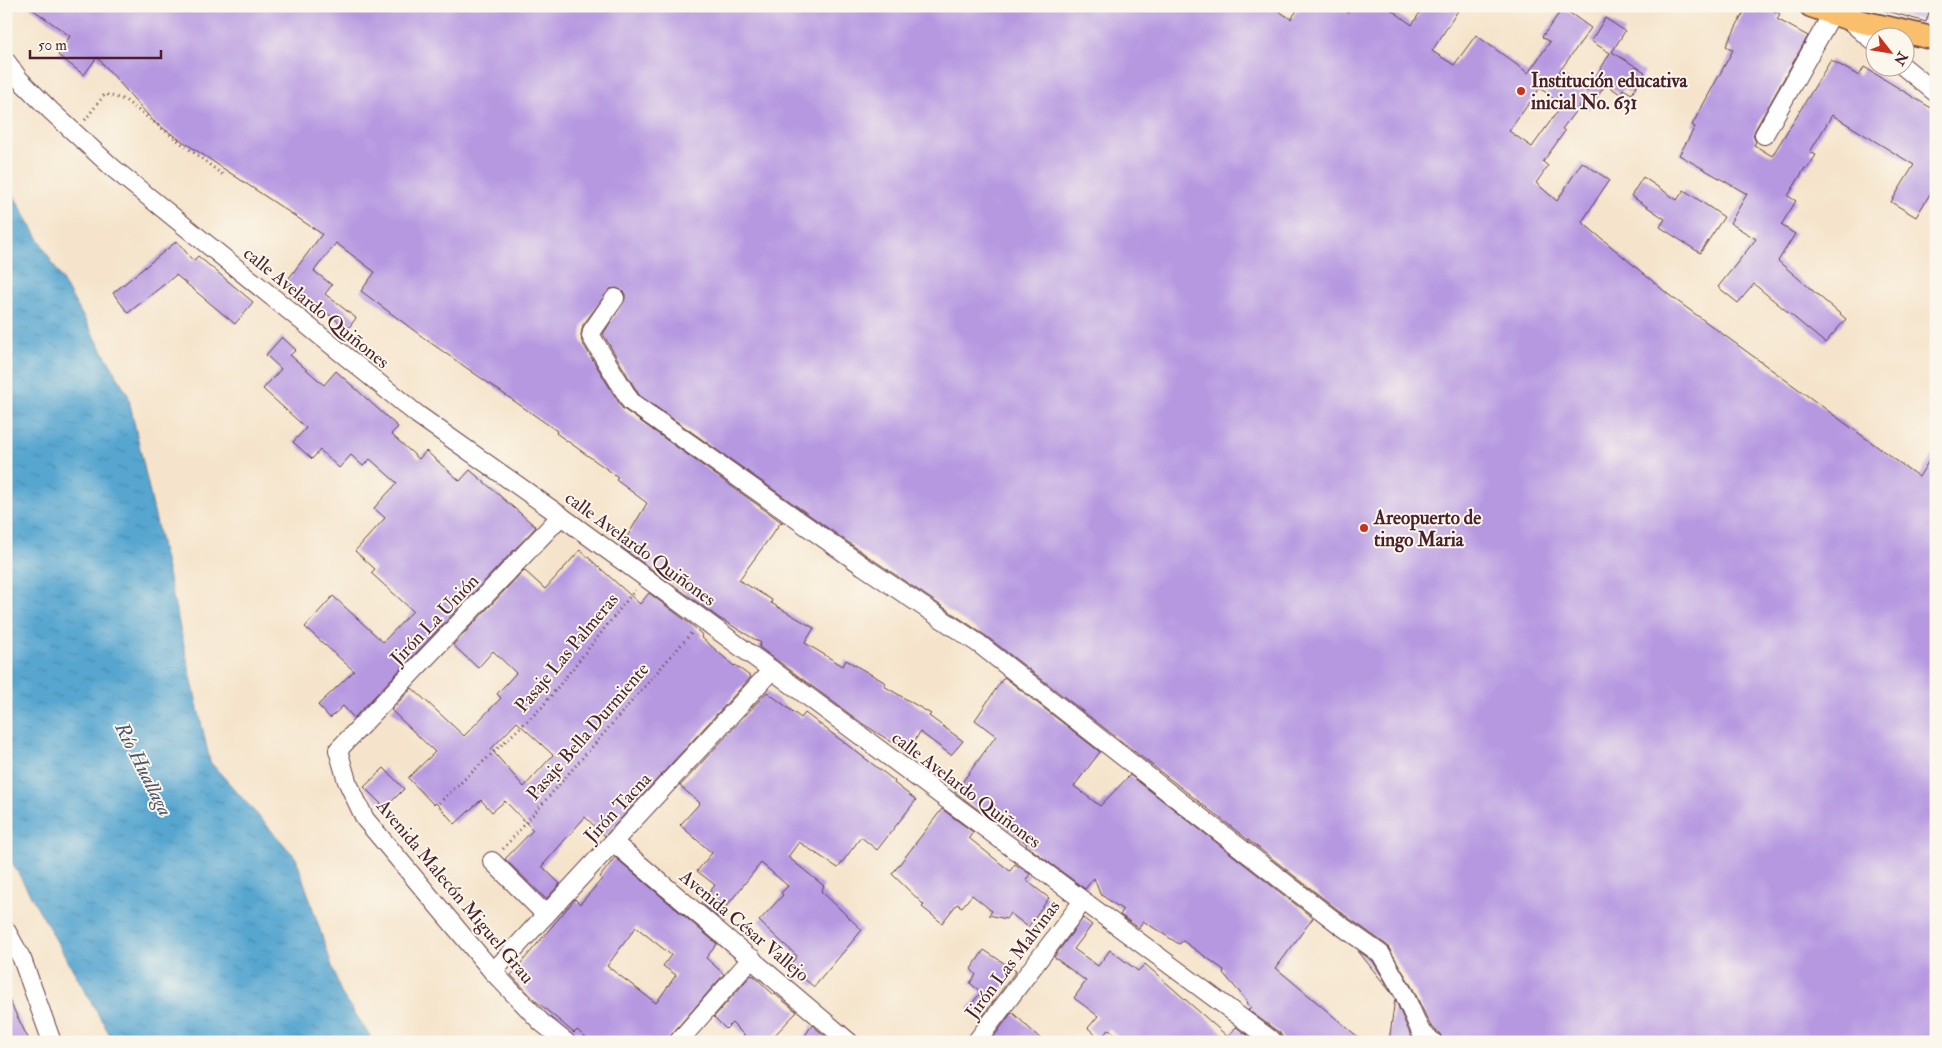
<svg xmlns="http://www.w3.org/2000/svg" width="1942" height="1048" font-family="'IM FELL Double Pica',serif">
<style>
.water{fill:url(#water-ripples);stroke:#50627e}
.building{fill:#b698e1;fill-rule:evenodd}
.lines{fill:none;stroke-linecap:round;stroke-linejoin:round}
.minor-casing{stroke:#643d43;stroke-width:20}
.major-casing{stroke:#643d43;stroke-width:25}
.path{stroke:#643d43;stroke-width:3;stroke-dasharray:1 4;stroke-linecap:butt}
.minor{stroke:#fff;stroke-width:18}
.major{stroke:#f9bf6d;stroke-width:22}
.poi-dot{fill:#c8321e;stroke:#fbf7ec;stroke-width:2}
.labels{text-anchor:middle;stroke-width:4;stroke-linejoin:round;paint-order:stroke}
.poi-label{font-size:19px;font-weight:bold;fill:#4a1f2b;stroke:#fbf7ec;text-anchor:start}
.street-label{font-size:19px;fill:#4a1f2b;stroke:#fbf7ec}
.water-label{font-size:20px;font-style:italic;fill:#4f556d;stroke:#fbf7ec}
</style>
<defs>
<pattern id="water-ripples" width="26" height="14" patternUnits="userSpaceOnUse" patternTransform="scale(1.25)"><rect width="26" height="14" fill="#56a6d0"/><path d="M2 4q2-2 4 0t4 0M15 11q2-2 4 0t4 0" fill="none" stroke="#4987a9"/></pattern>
</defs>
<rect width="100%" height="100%" fill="#fbf7ec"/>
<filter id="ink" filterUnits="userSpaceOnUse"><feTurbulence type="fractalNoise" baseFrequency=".02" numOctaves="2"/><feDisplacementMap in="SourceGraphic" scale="10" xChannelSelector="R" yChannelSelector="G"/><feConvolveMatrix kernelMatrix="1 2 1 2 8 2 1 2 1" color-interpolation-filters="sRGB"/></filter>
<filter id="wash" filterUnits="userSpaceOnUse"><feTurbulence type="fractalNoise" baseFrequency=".0096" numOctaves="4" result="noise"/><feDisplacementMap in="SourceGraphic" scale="20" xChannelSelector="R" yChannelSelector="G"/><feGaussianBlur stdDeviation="1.12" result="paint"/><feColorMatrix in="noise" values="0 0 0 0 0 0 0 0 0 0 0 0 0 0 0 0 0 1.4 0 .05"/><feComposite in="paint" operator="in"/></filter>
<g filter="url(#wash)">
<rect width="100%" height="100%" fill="#f5e4cb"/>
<polygon class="water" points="6,182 128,395 210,762 296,858 341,993 374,1042 114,1042 6,852"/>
<g id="blocks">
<g class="building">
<path d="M28 6H1271L1291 19 1300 6H1338L1348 13 1353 6H1386L1412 25 1424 6H1461L1432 51 1454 65 1476 35 1528 73 1550 42 1542 37 1563 8 1591 28 1559 72 1587 92 1610 53 1591 41 1605 18 1625 31 1612 52 1645 72 1632 94 1623 89 1620 94 1606 84 1588 110 1580 105 1562 129 1565 131 1543 162 1548 166 1536 183 1557 201 1582 162 1609 180 1582 222 1669 295 1919 477 1936 449V1042H1443L1440 1034 1430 1025 1413 989 1387 945 1346 916 986 636 869 557 639 395 603 334 625 299V294L621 290 616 288 610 289 583 325 581 335 582 342 622 408 783 523 781 522 739 580 772 600 771 603 814 628 805 643 843 666 846 660 886 683 884 686 931 714 929 716 963 741 951 755 920 732 908 752 863 724 759 647 761 643 719 618 621 547 647 503 616 480 618 477 556 433 557 431 428 341 361 291 375 272 336 243 314 271 332 285 325 294 356 318 348 329 286 282 322 234 155 123 97 57 84 75 58 55 70 36ZM1540 88 1562 105 1532 147 1509 131Z"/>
<polygon points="1747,6 1765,6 1780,14 1777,19 1808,36 1755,130 1753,136 1756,142 1754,145 1772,156 1831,60 1859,76 1864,67 1936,111 1936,184 1916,217 1891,202 1914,165 1832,115 1810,152 1816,155 1807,169 1805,168 1788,196 1796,201 1781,225 1795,234 1778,261 1846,319 1825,343 1754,284 1738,303 1718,287 1756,239 1730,223 1747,194 1679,155 1695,127 1692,125 1733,50 1726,46"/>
<polygon points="1884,6 1931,6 1926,22 1883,10"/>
<polygon points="1643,177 1677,200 1684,190 1724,217 1700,253 1660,227 1665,219 1631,196"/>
<polygon points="177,241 193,261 198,256 253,302 235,324 176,275 128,313 113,293"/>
<polygon points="282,337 296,350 290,355 324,385 336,371 398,427 391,434 419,459 426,451 460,481 470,470 536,527 354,718 343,706 330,718 318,705 354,671 305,627 333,596 383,642 413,611 371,573 375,569 355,551 385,518 374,508 397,483 370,459 363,466 351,455 339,468 320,450 312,459 293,442 306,428 263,389 281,369 266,355"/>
<path d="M580 550 640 604 649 593 693 626 702 635 701 637 734 666 735 665 751 677 605 836 585 817 542 866 560 884 546 899 505 859 533 830 505 801 492 812 481 800 455 824 436 803 434 805 408 778 435 752 391 710 412 688 464 736 501 698 497 694 516 673 493 651 478 668 453 645 524 570 545 589ZM517 722 553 755 524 787 491 749Z"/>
<polygon points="1004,677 1100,752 1074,786 1100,806 1130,775 1313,918 1276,968 1364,1042 1284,1042 1280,1033 1248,1010 1251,1007 1246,1003 1247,1001 1223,973 1224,970 1183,941 1179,944 1143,921 1139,928 1120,915 1123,910 1100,894 1094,878 1085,889 1027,846 1026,843 987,812 985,815 955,792 996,736 975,720"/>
<polygon points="767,692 801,718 805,713 895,781 894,783 916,800 877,850 861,837 838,868 799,842 788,857 824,886 821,891 862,930 814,987 789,966 797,956 759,921 783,895 781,893 788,886 761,863 718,917 701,903 715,885 697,871 712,853 680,825 700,803 680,786"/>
<polygon points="384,768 404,789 385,808 364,787"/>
<polygon points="942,809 973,832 969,838 1010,871 1015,864 1030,874 1026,880 1049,898 1028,927 1010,913 1006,919 989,915 992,911 972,895 962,907 957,904 942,923 922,907 924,905 892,874"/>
<path d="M615 857 717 944 706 958 724 974 665 1042H591L577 1030 574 1033 536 1001 511 975 575 899 580 904 602 879 600 877ZM636 927 671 955 663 966 676 975 656 1003 607 966Z"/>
<polygon points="1083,918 1092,925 1074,949 1098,966 1110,950 1138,971 1145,964 1228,1037 1236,1027 1256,1042 1124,1042 1109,1029 1100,1039 1088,1028 1098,1016 1074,998 1086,981 1054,957"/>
<polygon points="984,950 1016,971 981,1018 968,1009 981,992 970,983 976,975 971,969"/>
<polygon points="1358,951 1373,961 1393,995"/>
<polygon points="751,975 754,976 774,995 775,994 797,1012 768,1042 751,1042 732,1023 726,1029 714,1017"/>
<polygon points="6,994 30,1042 6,1042"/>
<polygon points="1395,999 1411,1036 1416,1042 1389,1042"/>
<polygon points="1012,1012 1044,1042 990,1042"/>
<polygon points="812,1025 832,1042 801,1042"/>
</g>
</g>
</g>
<g filter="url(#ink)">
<use href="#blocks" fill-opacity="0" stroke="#643d43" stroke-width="1"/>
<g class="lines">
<defs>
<g id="minor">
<polyline points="1853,6 1846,18 1874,42"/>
<polyline points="6,61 19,79 51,111 114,169 418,415 561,516 772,670 1274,1042"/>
<polyline points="1904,67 1936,93"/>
<polyline points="1764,135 1832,14"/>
<polyline points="615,298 592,331 591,336 631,402 863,566 979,644 1177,799 1340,925 1381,954 1404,994 1421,1032 1433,1042"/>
<polyline points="561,516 338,750 347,781 365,819 493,972 542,1023 566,1042"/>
<polyline points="613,842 849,1042"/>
<polyline points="492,861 546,915"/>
<polyline points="6,930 22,959 52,1042"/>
<polyline points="493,972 772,670"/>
<polyline points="678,1042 752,958"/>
<polyline points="976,1042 1083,901"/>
</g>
<polyline id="major" points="1811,6 1846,18 1936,39"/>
</defs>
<use href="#minor" class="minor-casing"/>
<use href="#major" class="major-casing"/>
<g class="path">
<polyline points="85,120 105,94 125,100 223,175"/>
<polyline points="439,803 542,707 635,590"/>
<polyline points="503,849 693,631"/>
</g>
<use href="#minor" class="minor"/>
<use href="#major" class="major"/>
</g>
</g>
<g class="poi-dot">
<circle cx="1521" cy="91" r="5"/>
<circle cx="1364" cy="528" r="5"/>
</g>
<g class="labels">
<g class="poi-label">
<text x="1531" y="87">Institución educativa<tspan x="1531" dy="22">inicial No. 631</tspan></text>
<text x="1374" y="524">Areopuerto de<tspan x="1374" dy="22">tingo Maria</tspan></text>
</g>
<g class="street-label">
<text transform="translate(317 307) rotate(39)" y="7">calle Avelardo Quiñones</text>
<text transform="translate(641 548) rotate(36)" y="7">calle Avelardo Quiñones</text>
<text transform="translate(434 619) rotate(-46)" y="7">Jirón La Unión</text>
<text transform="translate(566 652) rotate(-50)" y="7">Pasaje Las Palmeras</text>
<text transform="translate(587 731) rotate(-49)" y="7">Pasaje Bella Durmiente</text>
<text transform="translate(967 789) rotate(37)" y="7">calle Avelardo Quiñones</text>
<text transform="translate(617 807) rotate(-47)" y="7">Jirón Tacna</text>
<text transform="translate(456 891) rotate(50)" y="7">Avenida Malecón Miguel Grau</text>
<text transform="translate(745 925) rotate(40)" y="7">Avenida César Vallejo</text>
<text transform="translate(1012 959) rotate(-53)" y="7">Jirón Las Malvinas</text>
</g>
<g class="water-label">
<text transform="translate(144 769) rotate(63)" y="7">Río Huallaga</text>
</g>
</g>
<rect width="1942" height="1048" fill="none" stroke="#fbf7ec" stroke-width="25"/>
<g transform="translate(1890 52) rotate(121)"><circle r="24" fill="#fbf7ec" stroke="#b4a19f"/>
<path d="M0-4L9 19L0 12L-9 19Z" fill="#c8321e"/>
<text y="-8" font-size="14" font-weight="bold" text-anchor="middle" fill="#4a1f2b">N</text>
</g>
<path d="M30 50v8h131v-8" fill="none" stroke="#4a1f2b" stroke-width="2.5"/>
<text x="38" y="50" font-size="15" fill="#4a1f2b" stroke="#fbf7ec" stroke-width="4" paint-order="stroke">50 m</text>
</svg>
